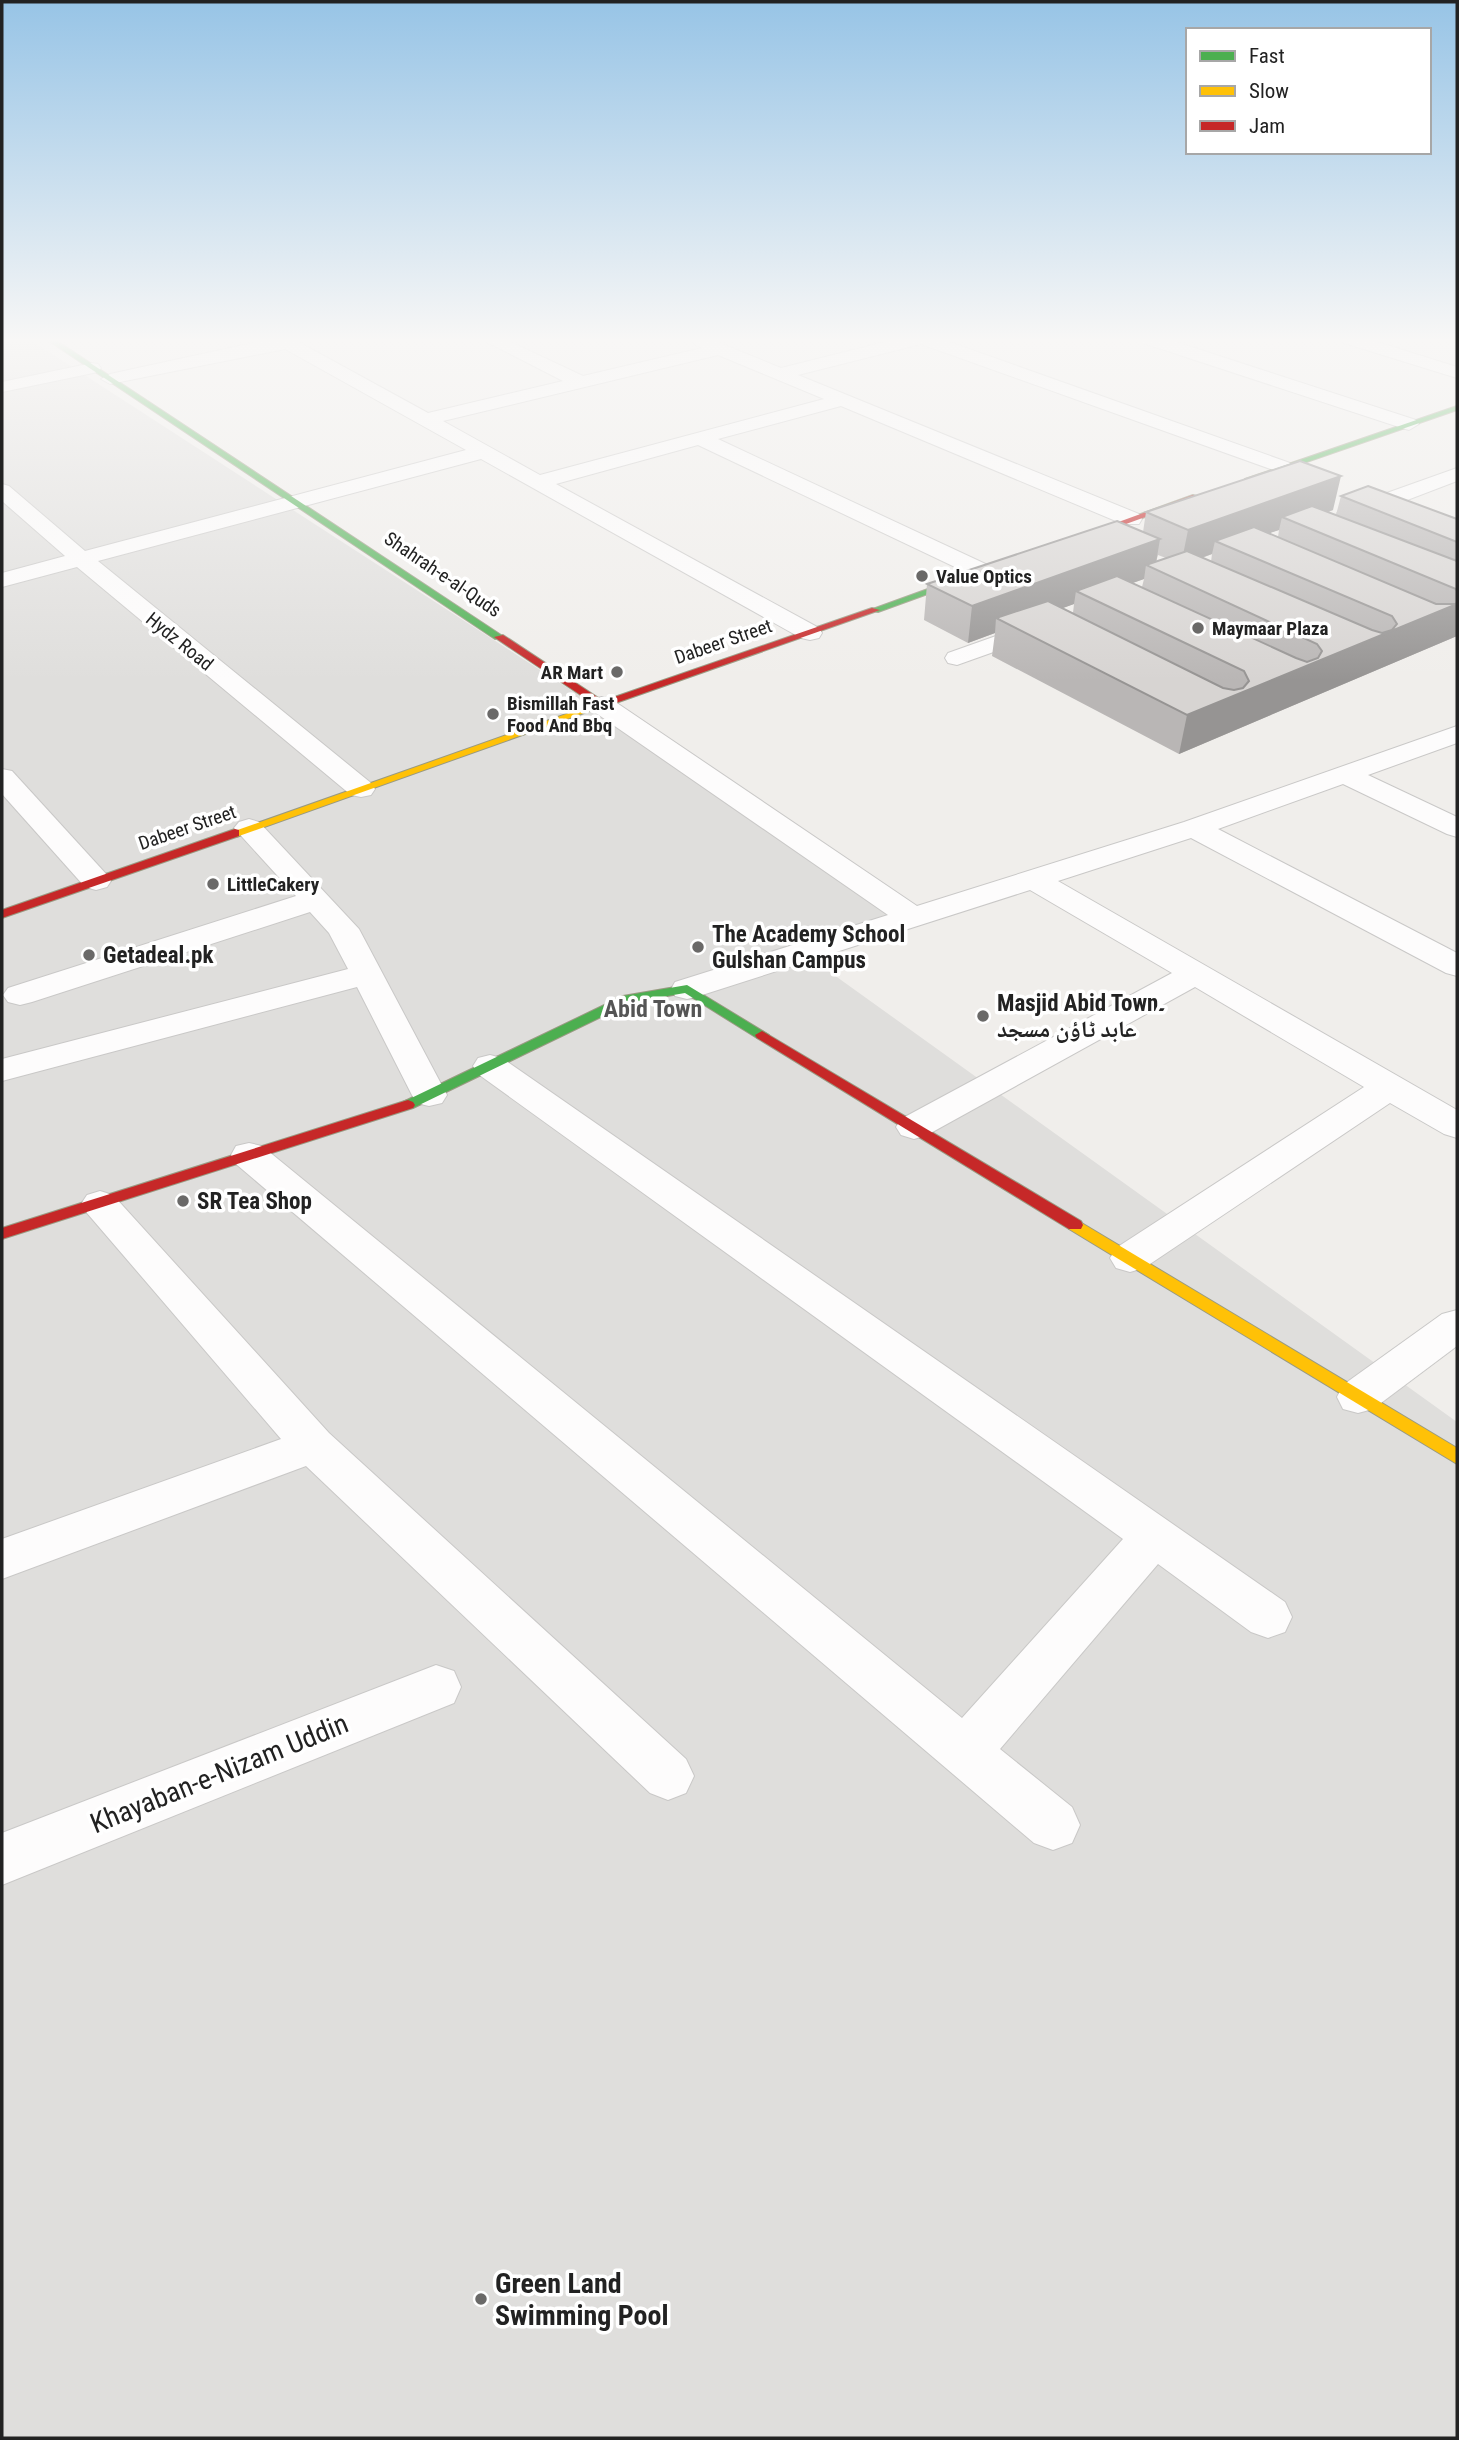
<svg xmlns="http://www.w3.org/2000/svg" width="1459" height="2440" font-family="'Roboto Condensed','Noto Naskh Arabic',sans-serif">
<style>
.residential{fill:#dfdedc}
.lines{fill:none;stroke-linecap:round;stroke-linejoin:round}
.street-casing{stroke:#c9c8c7;stroke-width:2}
.fast-casing{stroke:#999a82;stroke-width:2}
.slow-casing{stroke:#999a82;stroke-width:2}
.jam-casing{stroke:#999a82;stroke-width:2}
.street{fill:#fdfcfc;fill-rule:evenodd}
.fast{fill:#4caf50;fill-rule:evenodd}
.slow{fill:#ffc107;fill-rule:evenodd}
.jam{fill:#c62828;fill-rule:evenodd}
.wall{fill:#b9b6b5;fill-rule:evenodd}
.shaded-wall{fill:#969493}
.building{fill:#d7d4d2;stroke:#969493;stroke-width:2}
.poi-dot{fill:#6a6968;stroke:#fff;stroke-width:2.5}
.labels{text-anchor:middle;stroke-width:7;stroke-linejoin:round;paint-order:stroke}
.far-street-label{font-size:19px;fill:#222;stroke:#fff}
.far-poi-label{font-size:19px;font-weight:bold;fill:#222;stroke:#fff;text-anchor:start}
.poi-label{font-size:23px;font-weight:bold;fill:#222;stroke:#fff;text-anchor:start}
.neighbourhood-label{font-size:24px;font-weight:bold;fill:#555;stroke:#fff}
.near-street-label{font-size:28px;fill:#222;stroke:#fff}
.near-poi-label{font-size:28px;font-weight:bold;fill:#222;stroke:#fff;text-anchor:start}
</style>
<rect width="100%" height="100%" fill="#f0eeeb"/>
<polygon class="residential" points="2,339 29,339 912,911 809,957 1457,1422 1457,2438 2,2438"/>
<g class="lines">
<defs>
<g id="street">
<path d="M271 339H293L428 413 563 381 481 339H504L583 376 702 348 686 339H710L781 368 897 339H941L1290 463 1293 467 1290 471H1276L921 344 798 375 1139 514 1142 519 1139 524H1123L841 406 718 439 992 567 995 572 992 577H976L698 445 556 484 819 628 822 633 819 638 810 640 801 638 481 459 98 561 371 783 375 789 371 795 361 797 351 795 77 567 2 587V573L65 556 2 501V484L9 486 85 551 466 450 285 349 110 384 101 379 110 374ZM718 355 824 399 540 475 443 421Z"/>
<polygon points="1140,339 1167,339 1416,420 1419,424 1409,430 1402,428 1143,343"/>
<polygon points="1341,339 1368,339 1457,367 1457,378 1344,343"/>
<polygon points="92,363 98,364 101,368 98,372 2,392 2,382"/>
<polygon points="1457,468 1457,481 1355,520 1339,520 1336,515 1339,510"/>
<polygon points="1041,620 1050,622 1053,627 1050,632 957,665 948,663 945,658 948,653"/>
<polygon points="602,697 611,699 917,906 1184,822 1457,726 1457,743 1368,775 1457,817 1457,837 1447,834 1343,784 1218,829 1457,953 1457,976 1446,973 1191,838 1058,881 1457,1110 1457,1138 1444,1134 1390,1103 1144,1268 1130,1272 1116,1268 1110,1258 1116,1248 1364,1087 1195,987 927,1135 914,1139 901,1135 896,1127 901,1119 1172,973 1030,890 699,996 687,999 675,996 671,989 675,982 888,915 593,711 589,705 593,699"/>
<polygon points="2,769 12,771 107,875 111,881 107,887 96,890 85,887 2,794"/>
<polygon points="249,819 259,822 359,929 447,1095 442,1103 429,1106 416,1103 357,987 2,1081 2,1059 348,969 329,933 310,912 32,1002 20,1005 8,1002 3,995 8,988 296,896 234,828 239,822"/>
<polygon points="490,1055 502,1058 1285,1602 1292,1617 1285,1632 1268,1638 1251,1632 1158,1564 1000,1749 1072,1807 1080,1825 1072,1843 1053,1850 1034,1843 236,1164 231,1155 236,1146 249,1143 262,1146 962,1718 1123,1539 478,1074 473,1066 478,1058"/>
<polygon points="100,1191 113,1195 329,1433 686,1759 694,1776 686,1793 668,1800 650,1793 306,1466 2,1579 2,1539 281,1439 87,1213 81,1204 87,1195"/>
<polygon points="1457,1310 1457,1346 1373,1409 1358,1413 1343,1409 1337,1397 1343,1385 1442,1314"/>
<polygon points="436,1665 454,1671 461,1687 454,1703 2,1885 2,1833"/>
</g>
<g id="fast">
<polygon points="46,339 54,339 504,637 495,639"/>
<polygon points="1457,406 1457,410 1252,481 1245,479"/>
<polygon points="972,573 980,575 878,612 870,610"/>
<polygon points="687,985 769,1035 762,1039 757,1038 685,993 632,1002 413,1108 403,1108 401,1105 403,1102 623,996"/>
</g>
<g id="slow">
<polygon points="589,706 598,708 239,836 235,837 229,833"/>
<polygon points="1075,1219 1457,1448 1457,1464 1069,1229 1067,1225"/>
</g>
<g id="jam">
<polygon points="1193,495 1200,497 1074,543 1066,541"/>
<polygon points="872,608 880,610 593,711 588,708 594,704 494,637 503,635 603,701"/>
<polygon points="235,829 239,830 239,836 2,918 2,910"/>
<polygon points="762,1031 1081,1221 1083,1225 1081,1229 1069,1229 757,1038 755,1035"/>
<polygon points="408,1100 413,1102 415,1105 413,1108 2,1239 2,1228"/>
</g>
</defs>
<use href="#street" class="street-casing"/>
<use href="#fast" class="fast-casing"/>
<use href="#slow" class="slow-casing"/>
<use href="#jam" class="jam-casing"/>
<use href="#street" class="street"/>
<use href="#fast" class="fast"/>
<use href="#slow" class="slow"/>
<use href="#jam" class="jam"/>
</g>
<path class="wall" d="M1341 496 1457 519V636L1179 754 992 656 995 633 968 643 924 620 927 584 1143 532 1146 512 1333 510 1328 512 1336 515ZM1279 530 1278 537 1269 533ZM1212 554 1211 562 1202 558ZM1158 555 1166 558 1156 562ZM1144 579 1142 587 1132 583ZM1074 604 1073 613 1062 608Z"/>
<g class="shaded-wall">
<polygon points="1341,476 1333,510 1297,523 1282,517 1279,530 1230,547 1215,541 1212,554 1181,565 1188,530"/>
<polygon points="1160,539 1155,569 1146,565 1144,579 1091,598 1076,591 1074,604 1012,627 996,618 995,633 968,643 972,606"/>
<polygon points="1457,604 1457,636 1179,754 1187,715"/>
</g>
<g class="building">
<polygon points="1300,461 1341,476 1188,530 1146,512"/>
<polygon points="1368,486 1457,519 1457,542 1341,496"/>
<polygon points="1312,506 1457,561 1457,591 1456,589 1282,517"/>
<polygon points="1117,521 1160,539 972,606 927,584"/>
<polygon points="1254,527 1436,604 1456,604 1457,602 1457,604 1187,715 996,618 1048,601 1223,688 1234,690 1243,688 1249,681 1244,671 1076,591 1117,576 1296,658 1307,662 1318,658 1322,651 1317,644 1146,565 1187,551 1372,630 1382,633 1392,630 1397,624 1392,616 1215,541"/>
</g>
<linearGradient id="sky" x2="0" y2="1"><stop stop-color="#97c4e6"/><stop offset="0.5" stop-color="#f8f7f6"/><stop offset="1" stop-color="#f8f7f6" stop-opacity="0"/></linearGradient>
<rect width="1459" height="681" fill="url(#sky)"/>
<g class="poi-dot">
<circle cx="922" cy="576" r="7"/>
<circle cx="1198" cy="628" r="7"/>
<circle cx="617" cy="672" r="7"/>
<circle cx="493" cy="714" r="7"/>
<circle cx="213" cy="884" r="7"/>
<circle cx="698" cy="947" r="7"/>
<circle cx="89" cy="955" r="7"/>
<circle cx="983" cy="1016" r="7"/>
<circle cx="183" cy="1201" r="7"/>
<circle cx="481" cy="2299" r="7"/>
</g>
<g class="labels">
<g class="far-street-label">
<text transform="translate(443 574) rotate(34)" y="7">Shahrah-e-al-Quds</text>
<text transform="translate(180 641) rotate(39)" y="7">Hydz Road</text>
<text transform="translate(723 641) rotate(-19)" y="7">Dabeer Street</text>
<text transform="translate(187 827) rotate(-19)" y="7">Dabeer Street</text>
</g>
<g class="far-poi-label">
<text x="936" y="583">Value Optics</text>
<text x="1212" y="635">Maymaar Plaza</text>
<text x="603" y="679" text-anchor="end">AR Mart</text>
<text x="507" y="710">Bismillah Fast<tspan x="507" dy="22">Food And Bbq</tspan></text>
<text x="227" y="891">LittleCakery</text>
</g>
<g class="poi-label">
<text x="712" y="942">The Academy School<tspan x="712" dy="26">Gulshan Campus</tspan></text>
<text x="103" y="963">Getadeal.pk</text>
<text x="997" y="1011">Masjid Abid Town۔<tspan x="997" dy="26">عابد ٹاؤن مسجد</tspan></text>
<text x="197" y="1209">SR Tea Shop</text>
</g>
<g class="neighbourhood-label">
<text x="653" y="1017">Abid Town</text>
</g>
<g class="near-street-label">
<text transform="translate(219 1773) rotate(-22)" y="10">Khayaban-e-Nizam Uddin</text>
</g>
<g class="near-poi-label">
<text x="495" y="2293">Green Land<tspan x="495" dy="32">Swimming Pool</tspan></text>
</g>
</g>
<rect width="1459" height="2440" fill="none" stroke="#222222" stroke-width="7"/>
<rect x="1186" y="28" width="245" height="126" fill="#ffffff" stroke="#a7a7a7" stroke-width="2"/>
<rect x="1200" y="51" width="35" height="10" fill="#4caf50" stroke="#a7a7a7" stroke-width="2"/>
<text x="1249" y="63" font-size="21" fill="#222222">Fast</text>
<rect x="1200" y="86" width="35" height="10" fill="#ffc107" stroke="#a7a7a7" stroke-width="2"/>
<text x="1249" y="98" font-size="21" fill="#222222">Slow</text>
<rect x="1200" y="121" width="35" height="10" fill="#c62828" stroke="#a7a7a7" stroke-width="2"/>
<text x="1249" y="133" font-size="21" fill="#222222">Jam</text>
</svg>
